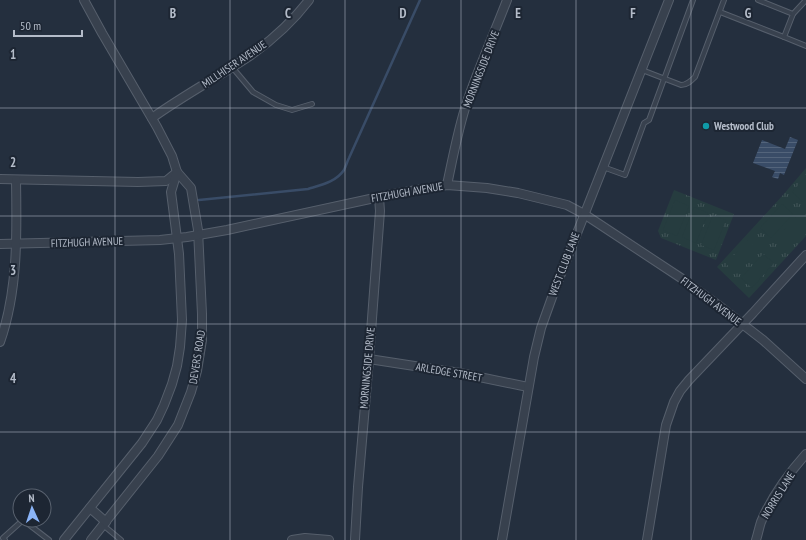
<svg xmlns="http://www.w3.org/2000/svg" width="806" height="540" font-family="'PT Sans Narrow',sans-serif">
<style>
.grass{fill:url(#grass-tufts)}
.garden{fill:#263c3f}
.water{fill:url(#water-rules)}
.lines{fill:none;stroke-linecap:round;stroke-linejoin:round}
.stream{stroke:#394c67;stroke-width:2.5}
.service-casing{stroke:#565f6c;stroke-width:6}
.minor-casing{stroke:#565f6c;stroke-width:10}
.service{stroke:#38414e;stroke-width:4}
.minor{stroke:#38414e;stroke-width:8}
.grid{fill:none;stroke:#b4bcc9;stroke-width:1;stroke-opacity:0.55}
.culture-dot{fill:#0f9aa8;stroke:#1d2633;stroke-width:1.5}
.labels{text-anchor:middle;stroke-width:4;stroke-linejoin:round;paint-order:stroke}
.street-label{font-size:11px;fill:#b4bcc9;stroke:#1d2633}
.poi-label{font-size:11px;font-weight:bold;fill:#b4bcc9;stroke:#1d2633;text-anchor:start}
.grid-label{font-size:13px;text-anchor:middle;font-weight:bold;fill:#b4bcc9;stroke:#1d2633;stroke-width:4;stroke-linejoin:round;paint-order:stroke}
</style>
<defs>
<pattern id="grass-tufts" width="24" height="20" patternUnits="userSpaceOnUse"><rect width="24" height="20" fill="#263c3f"/><path d="M3 7l-1-3M5 7V3M7 7l1-3M15 17l-1-3M17 17v-4M19 17l1-3" fill="none" stroke="#435659"/></pattern>
<pattern id="water-rules" width="6" height="5" patternUnits="userSpaceOnUse"><rect width="6" height="5" fill="#394c67"/><path d="M0 2.5h6" fill="none" stroke="#53647b"/></pattern>
</defs>
<rect width="100%" height="100%" fill="#242f3e"/>
<g class="grass">
<polygon points="806,168 806,236 749,298 717,267 783,195"/>
<polygon points="674,190 734,214 716,260 661,238 658,231"/>
</g>
<g class="garden">
<polygon points="806,177 806,199 803,202 792,192"/>
<polygon points="675,200 689,206 677,236 663,230"/>
<polygon points="782,204 793,214 771,238 760,228"/>
<polygon points="694,207 708,213 696,243 682,237"/>
<polygon points="713,215 726,220 714,250 701,245"/>
<polygon points="796,217 806,226 806,229 785,251 774,241"/>
<polygon points="748,240 759,250 737,274 726,264"/>
<polygon points="763,254 774,263 752,288 741,278"/>
</g>
<polygon class="water" points="790,137 798,140 784,175 780,173 778,179 772,177 775,171 753,163 762,140 785,149"/>
<g class="lines">
<path class="stream" d="M199 200 308 189C321 185 336 182 344 170 346 166 347 162 349 158L420 0"/>
<defs>
<g id="service">
<polyline points="758,0 793,14 784,37 806,46"/>
<polyline points="720,12 784,37"/>
<polyline points="793,14 806,0"/>
<polyline points="232,67 253,92 276,105 292,110 312,104"/>
<path d="M642 70 681 85C687 85 691 81 695 77L724 0"/>
<polyline points="603,167 625,175 644,123 649,120 693,0"/>
<polyline points="23,520 49,540"/>
<polyline points="103,525 121,540"/>
<polyline points="5,540 3,538 23,520"/>
</g>
<g id="minor">
<polyline points="84,0 102,33 157,127 172,156 177,172 191,188 198,230 202,314 202,340 197,371 191,392 178,425 158,456 91,540"/>
<path d="M152 118C184 95 218 77 251 55 272 40 293 21 309 0"/>
<polyline points="0,179 138,182 166,181 177,172"/>
<path d="M447 185C453 157 458 129 467 102 479 67 494 34 507 0"/>
<polyline points="0,244 160,240 187,237 227,230 393,194 447,185 487,188 518,193 567,205 584,214 681,278 718,305 763,340 806,379"/>
<path d="M0 342C18 291 17 234 16 180"/>
<polyline points="369,359 460,373 528,387"/>
<polyline points="90,508 106,522"/>
<polyline points="64,540 142,443 157,420 164,405 172,384 177,366 180,347 182,320 179,254 171,192 177,172"/>
<polyline points="292,540 305,538 329,540"/>
<polyline points="355,540 358,487 369,359 380,211 379,197"/>
<polyline points="502,540 534,357 541,328 555,289 669,0"/>
<polyline points="647,540 666,425 674,402 680,391 689,380 753,313 806,255"/>
<path d="M756 540C758 534 759 528 761 522 771 498 789 473 806 454"/>
</g>
</defs>
<use href="#service" class="service-casing"/>
<use href="#minor" class="minor-casing"/>
<use href="#service" class="service"/>
<use href="#minor" class="minor"/>
</g>
<path class="grid" d="M115 0V540M230 0V540M345 0V540M461 0V540M576 0V540M691 0V540M0 108H806M0 216H806M0 324H806M0 432H806"/>
<circle class="culture-dot" cx="706" cy="126" r="4"/>
<g class="labels">
<g class="street-label">
<text transform="translate(234 64) rotate(-34)" y="4">MILLHISER AVENUE</text>
<text transform="translate(481 69) rotate(-69)" y="4">MORNINGSIDE DRIVE</text>
<text transform="translate(407 192) rotate(-10)" y="4">FITZHUGH AVENUE</text>
<text transform="translate(87 242) rotate(-2)" y="4">FITZHUGH AVENUE</text>
<text transform="translate(564 264) rotate(-69)" y="4">WEST CLUB LANE</text>
<text transform="translate(711 301) rotate(37)" y="4">FITZHUGH AVENUE</text>
<text transform="translate(197 357) rotate(-81)" y="4">DEVERS ROAD</text>
<text transform="translate(367 368) rotate(-85)" y="4">MORNINGSIDE DRIVE</text>
<text transform="translate(449 372) rotate(10)" y="4">ARLEDGE STREET</text>
<text transform="translate(778 495) rotate(-58)" y="4">NORRIS LANE</text>
</g>
<g class="poi-label">
<text x="714" y="130">Westwood Club</text>
</g>
</g>
<g class="grid-label">
<text x="173" y="18">B</text>
<text x="288" y="18">C</text>
<text x="403" y="18">D</text>
<text x="518" y="18">E</text>
<text x="633" y="18">F</text>
<text x="748" y="18">G</text>
<text x="13" y="59">1</text>
<text x="13" y="167">2</text>
<text x="13" y="275">3</text>
<text x="13" y="383">4</text>
</g>
<g transform="translate(32 508) rotate(357)"><circle r="19" fill="#1d2633" stroke="#59626f"/>
<path d="M0-3L7 15L0 10L-7 15Z" fill="#8ab4f8"/>
<text y="-6" font-size="11" font-weight="bold" text-anchor="middle" fill="#b4bcc9">N</text>
</g>
<path d="M14 30v6h68v-6" fill="none" stroke="#b4bcc9" stroke-width="2"/>
<text x="20" y="30" font-size="12" fill="#b4bcc9" stroke="#1d2633" stroke-width="3" paint-order="stroke">50 m</text>
</svg>
